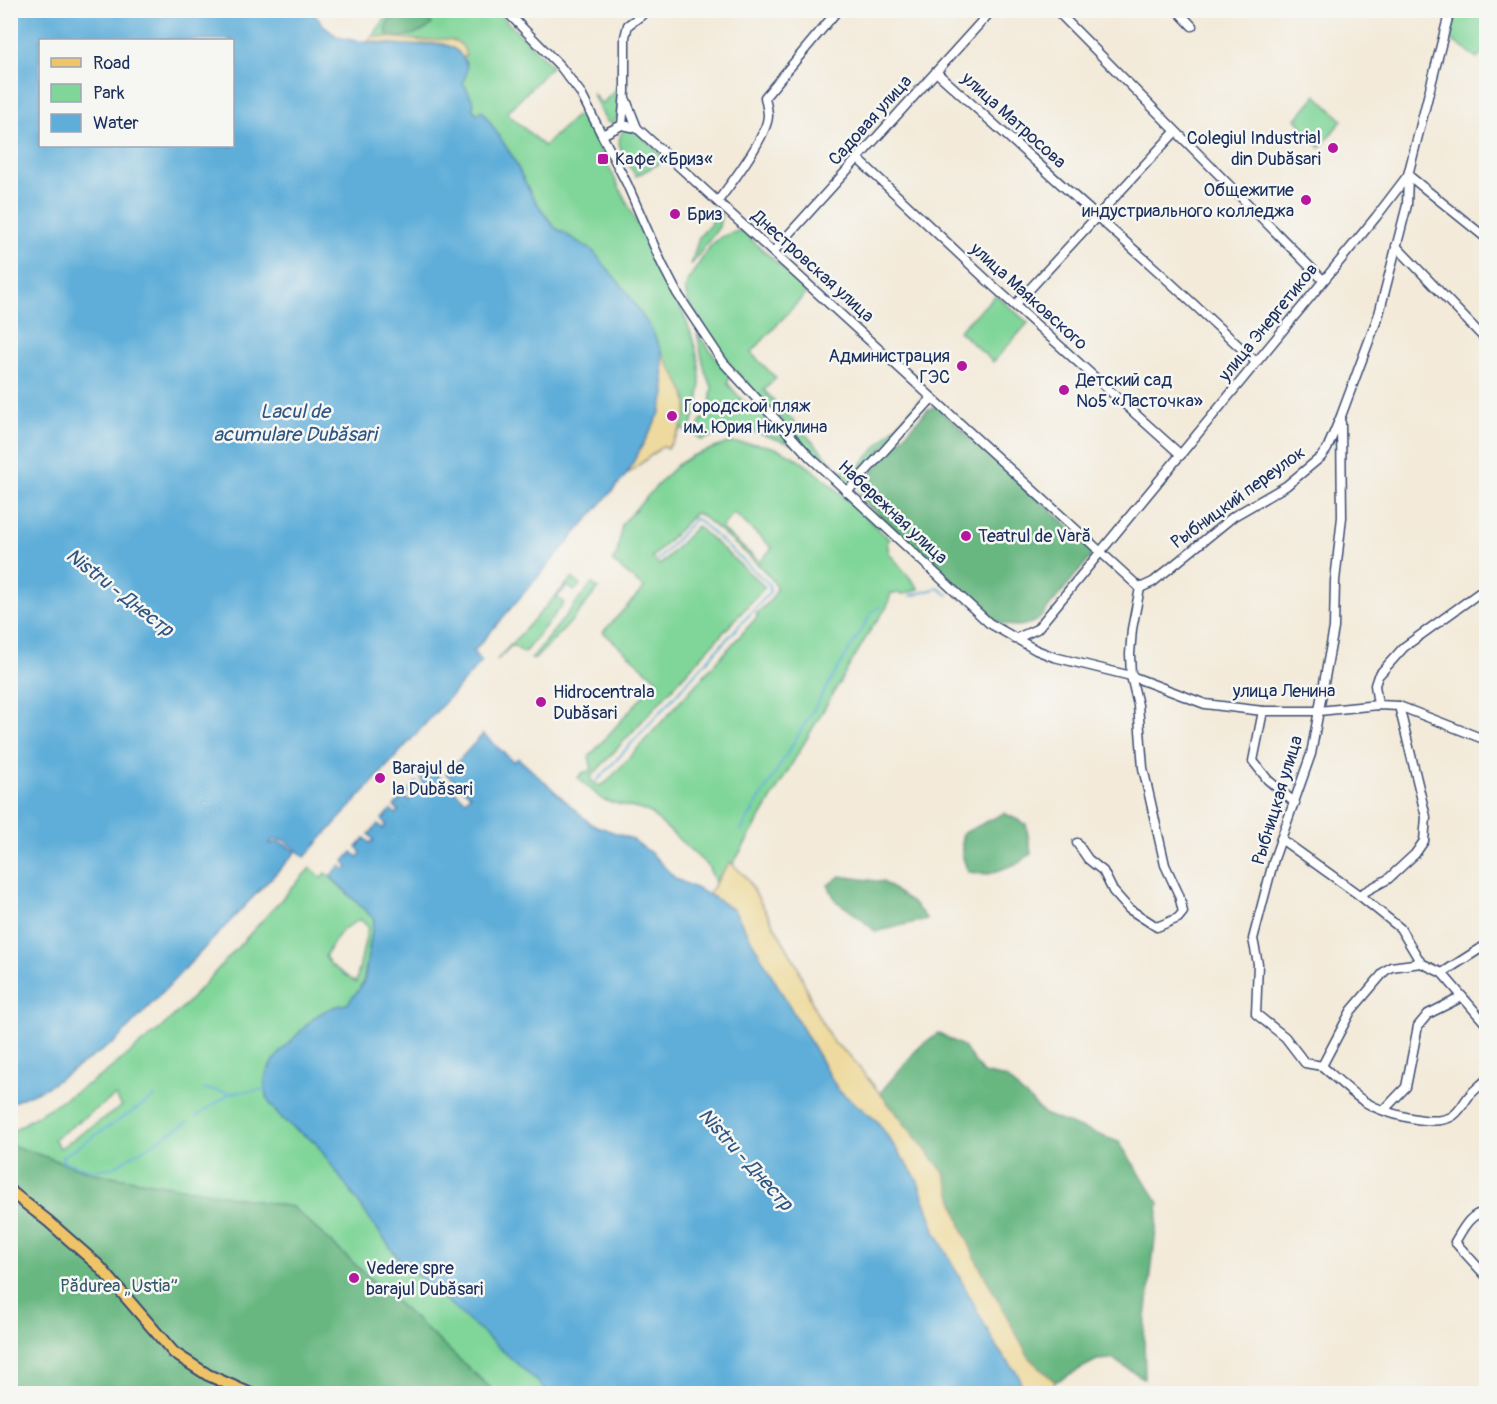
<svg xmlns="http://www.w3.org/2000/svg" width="1497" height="1404" font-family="Pangolin,sans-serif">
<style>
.green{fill:#80d699;stroke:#4e827c;stroke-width:1.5;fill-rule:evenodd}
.forest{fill:#68b781;stroke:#427370;stroke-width:1.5}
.sand{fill:#eeda9e;stroke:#84847e;stroke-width:1.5}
.water{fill:#5eaed9;stroke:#3c6e9c;stroke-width:1.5;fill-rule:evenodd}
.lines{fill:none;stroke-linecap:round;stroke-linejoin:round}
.stream{stroke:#5eaed9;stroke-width:2}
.minor-casing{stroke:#3b4b70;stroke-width:11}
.major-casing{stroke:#3b4b70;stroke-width:14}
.minor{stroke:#fff;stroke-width:8}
.major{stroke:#efc469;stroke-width:10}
.poi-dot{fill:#b5179e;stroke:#f6f6f2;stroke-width:2}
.labels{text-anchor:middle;stroke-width:5;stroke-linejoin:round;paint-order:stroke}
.street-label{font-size:18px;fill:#1b2f5e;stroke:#f6f6f2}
.poi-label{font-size:18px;fill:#1b2f5e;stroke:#f6f6f2;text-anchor:start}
.park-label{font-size:18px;fill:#34596d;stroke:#f6f6f2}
.water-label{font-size:20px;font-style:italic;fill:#2f5583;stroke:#f6f6f2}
</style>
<rect width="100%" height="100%" fill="#f6f6f2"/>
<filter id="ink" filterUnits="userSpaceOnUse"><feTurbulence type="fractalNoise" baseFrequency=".0167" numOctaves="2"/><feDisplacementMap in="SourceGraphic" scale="12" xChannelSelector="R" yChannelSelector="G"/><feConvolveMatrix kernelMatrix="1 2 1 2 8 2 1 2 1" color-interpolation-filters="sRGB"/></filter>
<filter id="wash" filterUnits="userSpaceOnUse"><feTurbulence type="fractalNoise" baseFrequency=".008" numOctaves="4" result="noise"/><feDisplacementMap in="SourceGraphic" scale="24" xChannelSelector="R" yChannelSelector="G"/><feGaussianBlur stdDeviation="1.35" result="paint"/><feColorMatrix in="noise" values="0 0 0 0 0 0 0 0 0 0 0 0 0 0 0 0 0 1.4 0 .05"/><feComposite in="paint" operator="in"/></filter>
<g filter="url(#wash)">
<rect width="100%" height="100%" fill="#f3ead9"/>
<g class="green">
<path d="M391 11H496L552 66 507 113 544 146 576 116 581 113C609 165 634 217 659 269 667 286 678 301 685 318 693 336 700 361 700 381 700 400 696 417 687 433L682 428 667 449 663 446 626 475 644 443 593 251 554 227 532 196 512 156 482 111 478 115 472 108 474 103 463 82 467 64 462 56 369 41Z"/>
<polygon points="1457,11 1486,11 1486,49 1477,58 1450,39"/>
<polygon points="622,83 619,113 613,124 606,121 592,93 602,104"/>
<polygon points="1316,95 1342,120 1320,148 1296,119"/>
<path d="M625 129 634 130 667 159 636 176C628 163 610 143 625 129Z"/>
<polygon points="719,212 721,215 719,227 691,265 699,237 711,224 713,218"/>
<polygon points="741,230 808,291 751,353 776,378 764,390 839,470 853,473 922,398 923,403 855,479 849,481 837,479 728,363 688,302 685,289 688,280 711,245 721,237"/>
<polygon points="996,295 1028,323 993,362 959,331"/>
<path d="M697 333 729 375 728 384 753 412 765 414 795 445 754 432 751 427 720 429 714 436 701 440 695 434 701 420 709 416 712 386C703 374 701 349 697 333Z"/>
<path d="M728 443C746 443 762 443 778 449 814 463 860 513 889 539L887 542 889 553 919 589 905 594 891 593 887 607 871 629 742 849 733 864 730 862 715 882 708 866 649 812 603 800 578 778 582 773 592 770 589 757 657 680 603 632 644 588 612 561 617 554 622 524 664 478 677 465 692 456ZM695 513 702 516C715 527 776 575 776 588 776 598 762 608 756 614L758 616 607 782 599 786 592 781 591 777 765 587 697 526 660 565 652 558ZM734 513 772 548 760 562 721 528Z"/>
<polygon points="572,578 580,585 574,591 567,586 557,597 564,603 524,653 512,645 496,661"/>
<polygon points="592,583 598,589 569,624 535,659 531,659"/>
<path d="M310 868 321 878 326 873 374 919 363 983 360 986 806 1393H496L292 1207 93 1173 11 1145V1132L101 1076 161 1028 187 1003ZM360 919 368 927 356 983 330 964 325 956 342 930ZM115 1096 122 1106 60 1148 54 1139Z"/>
</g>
<g class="forest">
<path d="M402 15C414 15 424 13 432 24 422 34 403 38 389 37 382 25 389 17 402 15Z"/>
<path d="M937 407 1093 548V554L1040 618C1027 628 1014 627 999 623L860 499V485L928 409Z"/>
<polygon points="1004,813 1026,824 1031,853 1021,862 989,874 968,872 962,855 962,834"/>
<polygon points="840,876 883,882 915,905 927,919 876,932 859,917 836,901 828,885"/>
<polygon points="938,1033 963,1046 983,1073 1006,1078 1046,1115 1119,1142 1159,1203 1144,1336 1145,1379 1112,1359 1097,1360 1055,1382 1030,1359 978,1264 961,1226 945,1174 880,1093 918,1048"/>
<polygon points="11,1145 93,1173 292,1207 496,1393 11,1394"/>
</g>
<g class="sand">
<path d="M372 36C387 37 401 38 415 40 431 43 461 30 466 55L463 58C446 36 430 45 407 45 394 44 381 43 369 41Z"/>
<path d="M662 353C687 396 701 404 667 449L663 446 626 475 660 413 665 394Z"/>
<polygon points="730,862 746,877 797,965 815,1010 833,1042 849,1055 945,1174 961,1226 978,1264 1030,1359 1055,1382 1052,1393 1023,1393 1018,1374 997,1348 936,1233 917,1179 877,1121 838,1090 734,910 708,894"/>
</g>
<g class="water">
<path d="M11 10 311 11C321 20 328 34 342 38 359 43 387 44 406 45 428 46 451 36 464 60 469 68 467 74 463 82L474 103 472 108 477 114 482 110 512 156 532 196 554 227 593 251 626 291 652 330 662 353 665 394 660 413 626 475 473 652 482 661 305 857 284 840H272L269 845C279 838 286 845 296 852L115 1042 47 1087 11 1103ZM40 40H232V146H40Z"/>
<path d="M483 734 514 762 518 758 591 824 632 839 651 853 676 879 708 894 734 910 838 1090 877 1121 917 1179 936 1233 997 1348 1018 1374 1023 1393H550L397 1257 315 1142C295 1130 261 1109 265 1080 267 1065 283 1049 294 1038 311 1020 320 1008 347 1004L364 983 374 919 330 876 340 866 346 870 348 867 344 861 352 852 358 857 361 853 357 847 365 838 370 843 374 840 369 834 378 824 383 829 386 825 382 819 391 810 396 814 399 811 394 806 403 796 409 801 412 797 408 792 416 782 421 786 424 784 420 778 429 768 465 800 470 795 446 774Z"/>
</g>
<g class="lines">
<g class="stream">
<polyline points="910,596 938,588 948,595"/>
<polyline points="597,781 770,592 769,584 697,519 694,520 658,560"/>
<polyline points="741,830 872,612 881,606"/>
<polyline points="204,1089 231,1093"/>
<polyline points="155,1097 68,1153 62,1157 63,1162 93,1170 112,1168 188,1122"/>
<polyline points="197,1116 231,1093 268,1089"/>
</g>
</g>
</g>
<g filter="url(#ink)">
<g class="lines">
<defs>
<g id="minor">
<polyline points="505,10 560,66 580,92 627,184 662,264 677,293 723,362 810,457 989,623 1036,650 1054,657 1131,676 1205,704 1263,711 1319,711 1378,705 1399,706 1486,740"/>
<polyline points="1056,10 1323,280"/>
<polyline points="1177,10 1192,26"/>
<polyline points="936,72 1160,273 1256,362"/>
<polyline points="626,100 637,128"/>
<polyline points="622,125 625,92 625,37 628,25 649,10"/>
<polyline points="602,135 622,125 637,128 1140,588"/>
<polyline points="857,158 991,284 1181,455"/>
<polyline points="1408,175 1486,238"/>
<path d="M718 201C731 184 767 136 768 116 768 110 766 103 765 97L838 10"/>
<polyline points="1396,246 1486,340"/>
<polyline points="773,252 992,10"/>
<polyline points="1015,305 1175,132"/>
<polyline points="847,492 932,398"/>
<polyline points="1015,639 1037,629 1376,217 1408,175 1450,10"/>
<polyline points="1378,705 1375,685 1378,676 1404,647 1486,588"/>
<polyline points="1263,711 1253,761 1268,780 1295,803"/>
<polyline points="1281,839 1359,895 1400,928 1421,963 1442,973 1486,1024"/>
<polyline points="1077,843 1088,859 1103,871 1113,891 1129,909 1157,927 1178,918 1183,912 1179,895 1165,865 1143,768 1138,705 1131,676 1130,654 1132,629 1140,588 1153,582 1234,516 1286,486 1321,457 1327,449 1341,416 1379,314 1407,205 1408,175"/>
<polyline points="1359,895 1388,879 1415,854 1424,841 1426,817 1399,706"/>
<polyline points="1442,973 1486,945"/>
<polyline points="1322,1066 1305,1063 1285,1037 1256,1014 1258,964 1253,939 1274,859 1311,754 1334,628 1335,581 1342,517 1341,423"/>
<path d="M1322 1066C1336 1078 1350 1092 1365 1102 1383 1113 1432 1127 1451 1117 1460 1112 1463 1103 1469 1096 1474 1090 1481 1085 1486 1080"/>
<polyline points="1322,1066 1351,1011 1385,971 1391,967 1421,963"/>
<polyline points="1384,1110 1406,1087 1418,1026 1428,1014 1462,997"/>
<path d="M1486 1212C1470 1213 1463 1229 1455 1242L1486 1276"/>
</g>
<polyline id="major" points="10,1191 48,1221 99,1266 174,1353 208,1375 251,1394"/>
</defs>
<use href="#minor" class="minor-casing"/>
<use href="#major" class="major-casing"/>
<use href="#minor" class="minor"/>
<use href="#major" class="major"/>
</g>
</g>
<g class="poi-dot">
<circle cx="1333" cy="148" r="6"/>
<rect x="597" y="153" width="12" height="12" rx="3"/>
<circle cx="1306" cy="200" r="6"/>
<circle cx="675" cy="214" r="6"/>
<circle cx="962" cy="366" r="6"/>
<circle cx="1064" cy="390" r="6"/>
<circle cx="672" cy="416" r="6"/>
<circle cx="966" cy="536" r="6"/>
<circle cx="541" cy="702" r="6"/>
<circle cx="380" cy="778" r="6"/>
<circle cx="354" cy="1278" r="6"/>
</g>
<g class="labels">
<g class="street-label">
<text transform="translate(870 120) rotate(-48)" y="6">Садовая улица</text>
<text transform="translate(1014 120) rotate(42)" y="6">улица Матросова</text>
<text transform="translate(813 266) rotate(42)" y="6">Днестровская улица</text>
<text transform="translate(1029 296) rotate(42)" y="6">улица Маяковского</text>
<text transform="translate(1268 322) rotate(-51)" y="6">улица Энергетиков</text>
<text transform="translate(1238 497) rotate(-36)" y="6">Рыбницкий переулок</text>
<text transform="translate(893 512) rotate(43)" y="6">Набережная улица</text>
<text x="1284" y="697">улица Ленина</text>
<text transform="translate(1277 800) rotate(-73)" y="6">Рыбницкая улица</text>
</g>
<g class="poi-label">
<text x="1321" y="144" text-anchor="end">Colegiul Industrial<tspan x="1321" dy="21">din Dubăsari</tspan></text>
<text x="615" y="165">Кафе «Бриз«</text>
<text x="1294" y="196" text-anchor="end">Общежитие<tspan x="1294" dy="21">индустриального колледжа</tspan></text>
<text x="687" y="220">Бриз</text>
<text x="950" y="362" text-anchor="end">Администрация<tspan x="950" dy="21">ГЭС</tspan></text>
<text x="1076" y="386">Детский сад<tspan x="1076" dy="21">№5 «Ласточка»</tspan></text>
<text x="684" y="412">Городской пляж<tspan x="684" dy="21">им. Юрия Никулина</tspan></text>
<text x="978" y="542">Teatrul de Vară</text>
<text x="553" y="698">Hidrocentrala<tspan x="553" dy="21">Dubăsari</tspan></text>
<text x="392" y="774">Barajul de<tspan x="392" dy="21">la Dubăsari</tspan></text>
<text x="366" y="1274">Vedere spre<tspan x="366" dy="21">barajul Dubăsari</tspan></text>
</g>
<g class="park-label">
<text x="119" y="1292">Pădurea „Ustia”</text>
</g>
<g class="water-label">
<text x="295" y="418">Lacul de<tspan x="295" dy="23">acumulare Dubăsari</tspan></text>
<text transform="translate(120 592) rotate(38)" y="7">Nistru - Днестр</text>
<text transform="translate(746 1159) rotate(48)" y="7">Nistru - Днестр</text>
</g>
</g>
<rect width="1497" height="1404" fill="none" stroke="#f6f6f2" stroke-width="36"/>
<rect x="39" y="39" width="195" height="108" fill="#f6f6f2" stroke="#9ea6b7" stroke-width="1.5"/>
<rect x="51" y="58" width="30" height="9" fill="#efc469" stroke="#9ea6b7" stroke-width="1.5"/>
<text x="93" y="69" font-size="18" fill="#1b2f5e">Road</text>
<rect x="51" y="84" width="30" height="18" fill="#80d699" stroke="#9ea6b7" stroke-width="1.5"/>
<text x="93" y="99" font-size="18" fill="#1b2f5e">Park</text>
<rect x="51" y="114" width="30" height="18" fill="#5eaed9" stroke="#9ea6b7" stroke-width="1.5"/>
<text x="93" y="129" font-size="18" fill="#1b2f5e">Water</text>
</svg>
